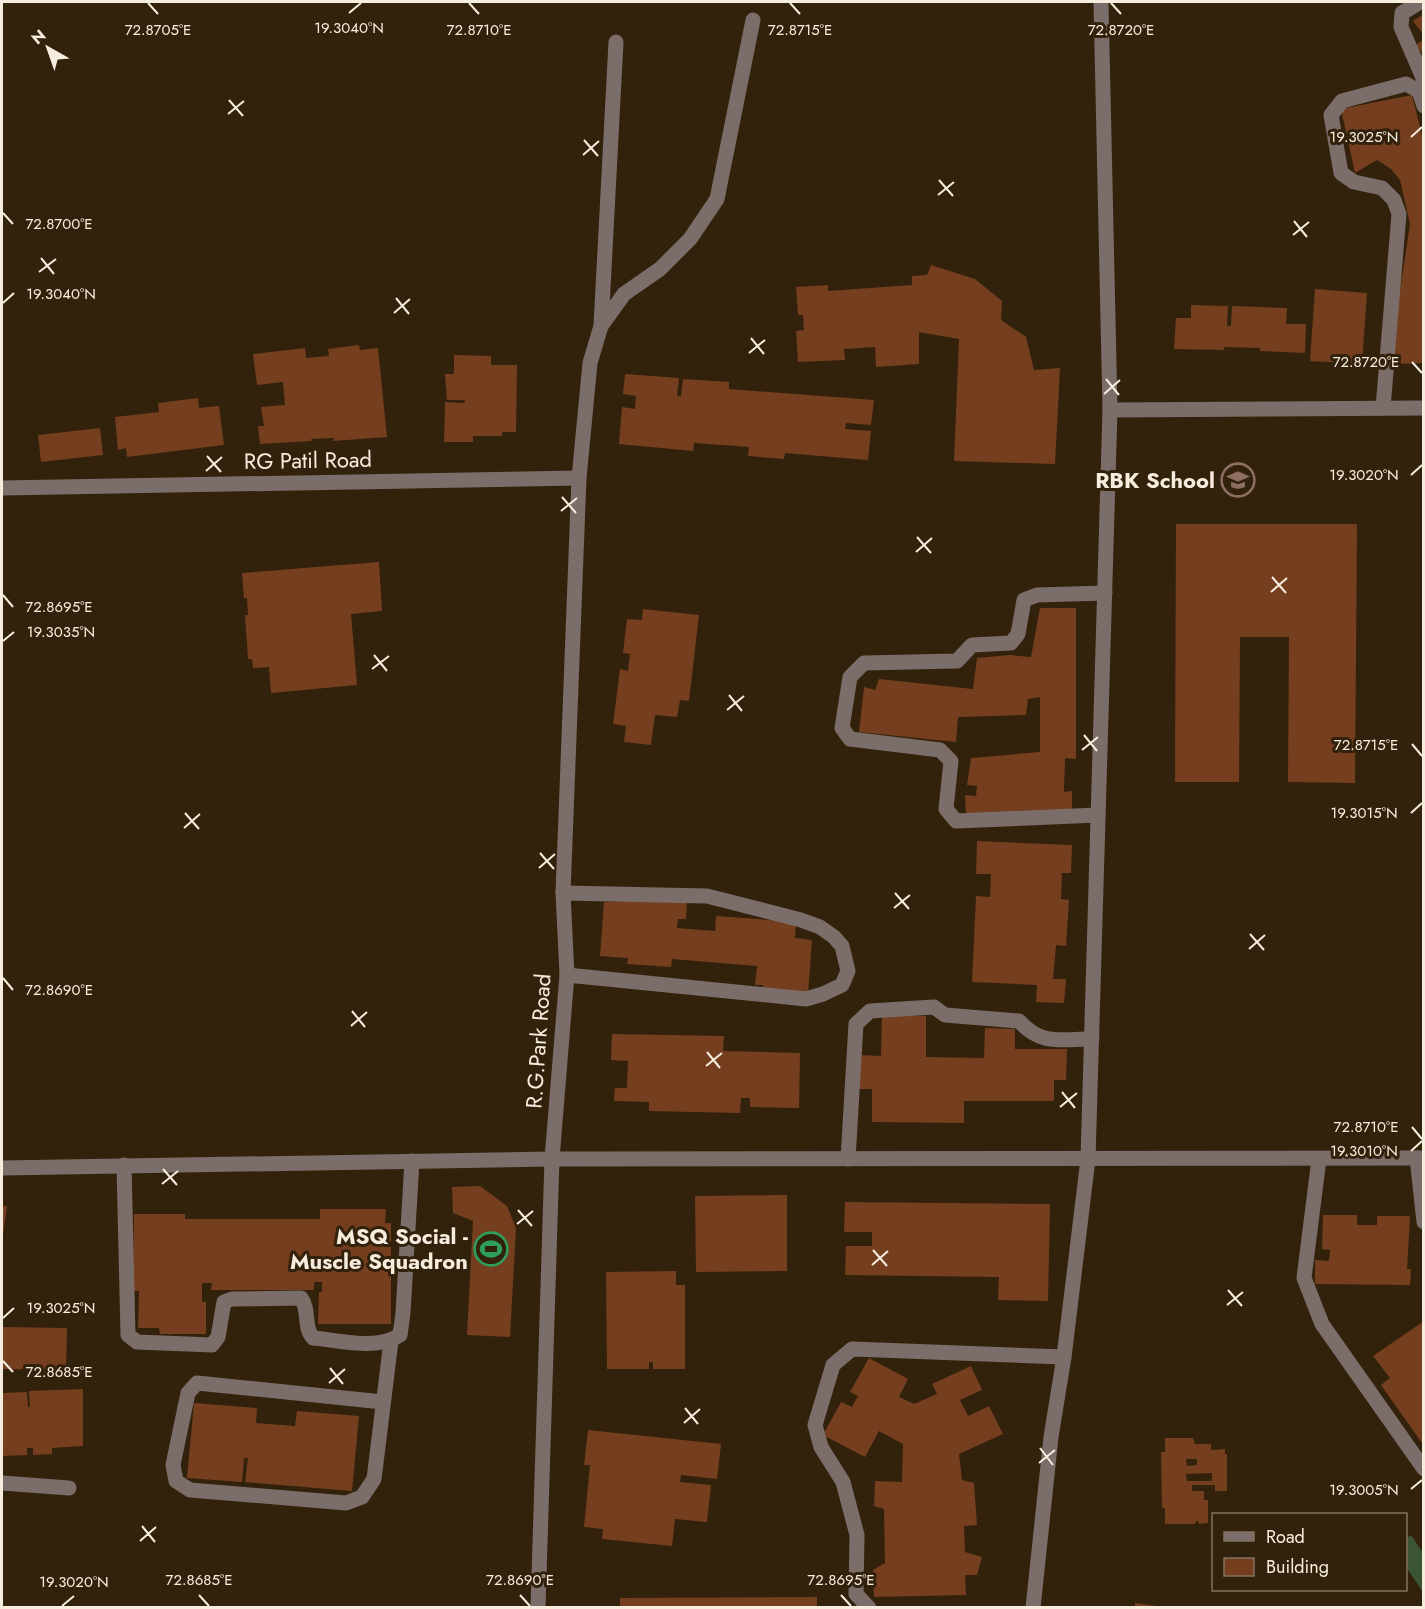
<svg xmlns="http://www.w3.org/2000/svg" width="1425" height="1609" font-family="Jost,sans-serif">
<style>
.green{fill:#3b5433}
.building{fill:#753e1e;fill-rule:evenodd}
.lines{fill:none;stroke-linecap:round;stroke-linejoin:round}
.minor{stroke:#7b6d69;stroke-width:15}
.ticks{fill:none;stroke:#f7eddf;stroke-width:2}
.labels{text-anchor:middle;stroke-width:6;stroke-linejoin:round;paint-order:stroke}
.street-label{font-size:22px;fill:#f7eddf;stroke:#32220c}
.poi-label{font-size:22px;font-weight:bold;fill:#f7eddf;stroke:#32220c;text-anchor:end}
.ticks-label{font-size:15px;text-anchor:middle;fill:#f7eddf;stroke:#32220c;stroke-width:6;stroke-linejoin:round;paint-order:stroke}
</style>
<rect width="100%" height="100%" fill="#32220c"/>
<polygon class="green" points="1411,1535 1423,1553 1423,1592 1406,1567 1406,1539"/>
<g class="building">
<polygon points="1424,14 1424,35 1413,21"/>
<polygon points="1424,39 1424,61 1420,57 1423,54 1416,45"/>
<polygon points="1412,95 1424,143 1424,363 1395,364 1390,346 1398,304 1410,224 1400,180 1391,169 1377,160 1355,173 1341,109"/>
<polygon points="931,265 975,279 1002,301 1001,320 1026,337 1034,370 1060,368 1055,464 954,461 959,339 919,332 919,364 876,367 875,347 844,349 845,360 798,362 796,331 804,330 803,315 798,315 796,287 828,285 828,291 912,285 912,276 927,275"/>
<polygon points="1315,289 1367,293 1362,364 1310,361"/>
<polygon points="1191,305 1228,306 1227,326 1231,326 1232,306 1287,308 1286,324 1306,324 1305,353 1260,351 1260,348 1224,347 1224,350 1174,349 1176,318 1191,318"/>
<polygon points="359,345 360,350 378,348 387,437 333,441 334,438 311,439 312,441 260,444 258,426 264,426 261,407 285,405 283,382 257,385 253,354 305,348 306,358 329,356 328,349"/>
<polygon points="454,355 491,356 491,365 517,365 516,432 502,432 502,436 473,436 473,442 444,442 445,402 464,403 465,400 447,400 445,374 454,374"/>
<polygon points="625,374 679,378 677,396 681,396 683,379 729,382 729,389 874,400 871,425 846,423 845,429 871,431 868,460 785,453 784,459 748,456 749,447 694,443 693,451 619,444 622,407 635,409 636,396 623,394"/>
<polygon points="198,398 199,408 219,406 224,445 127,457 126,448 118,450 115,417 159,412 158,403"/>
<polygon points="100,428 103,455 41,462 38,435"/>
<polygon points="1176,524 1357,524 1355,783 1288,782 1289,637 1240,637 1239,782 1175,782"/>
<polygon points="379,562 382,611 351,614 357,685 271,693 269,667 253,668 252,659 248,659 245,615 248,615 247,598 244,598 242,573"/>
<polygon points="1040,608 1076,608 1076,759 1065,758 1064,792 1072,791 1072,810 966,814 965,795 976,796 977,786 967,785 971,758 1040,752 1040,697 1028,699 1026,715 958,717 956,742 859,732 864,687 875,690 879,679 973,689 977,658 1009,655 1031,657"/>
<polygon points="643,609 699,615 689,701 680,700 677,717 655,715 651,745 624,742 626,726 613,724 620,669 628,671 630,654 623,653 627,619 642,620"/>
<polygon points="977,841 1072,845 1071,873 1062,873 1061,899 1069,900 1066,946 1056,945 1053,979 1066,979 1064,1003 1036,1002 1037,985 972,982 976,896 990,897 991,874 976,874"/>
<polygon points="687,900 686,919 678,919 677,928 715,931 716,916 796,922 795,938 812,940 808,994 763,990 763,985 755,985 757,966 672,959 671,967 627,964 628,958 600,956 604,902"/>
<polygon points="882,1016 926,1016 926,1057 984,1058 985,1028 1015,1029 1015,1049 1067,1049 1066,1080 1054,1080 1054,1101 964,1101 964,1123 872,1122 872,1089 858,1089 858,1055 881,1056"/>
<polygon points="612,1034 724,1036 723,1051 800,1053 799,1108 750,1107 750,1098 741,1098 740,1113 649,1111 649,1102 614,1101 615,1088 627,1088 628,1061 611,1060"/>
<polygon points="480,1186 507,1206 516,1228 510,1337 467,1335 473,1221 453,1213 452,1187"/>
<polygon points="787,1195 787,1271 696,1272 695,1196"/>
<polygon points="845,1202 1050,1204 1048,1301 998,1300 999,1277 845,1275 846,1246 872,1246 872,1232 844,1232"/>
<polygon points="2,1206 7,1206 3,1235 2,1235"/>
<polygon points="320,1209 386,1209 385,1223 391,1223 391,1324 318,1324 319,1292 322,1292 322,1282 314,1282 314,1290 211,1290 212,1283 202,1283 202,1302 206,1302 206,1334 160,1334 159,1328 138,1328 139,1291 133,1291 134,1214 185,1214 185,1219 320,1219"/>
<polygon points="1323,1215 1357,1215 1357,1225 1377,1225 1377,1216 1410,1216 1407,1269 1411,1269 1410,1285 1315,1284 1315,1260 1329,1261 1330,1250 1322,1249"/>
<polygon points="676,1271 676,1285 685,1285 685,1369 653,1369 653,1362 649,1362 649,1369 607,1369 606,1272"/>
<polygon points="1424,1321 1424,1446 1381,1385 1390,1378 1373,1356"/>
<polygon points="2,1327 67,1328 66,1370 2,1369"/>
<polygon points="869,1358 908,1379 899,1397 914,1404 937,1394 932,1384 971,1366 982,1390 960,1400 968,1416 989,1406 1003,1434 959,1454 962,1480 974,1483 977,1525 964,1526 965,1552 982,1557 977,1575 965,1575 966,1595 874,1597 873,1570 885,1563 884,1509 874,1506 875,1481 902,1482 903,1444 879,1431 865,1457 823,1435 841,1402 852,1407 858,1396 850,1392"/>
<polygon points="83,1389 83,1446 52,1448 52,1454 33,1455 33,1448 27,1448 27,1455 2,1456 2,1393 27,1392 28,1407 30,1407 29,1391"/>
<polygon points="194,1403 257,1408 256,1423 295,1426 297,1411 359,1416 352,1491 245,1482 248,1458 244,1458 242,1482 187,1478"/>
<polygon points="588,1430 721,1444 717,1479 681,1475 680,1482 711,1485 707,1522 675,1519 672,1546 602,1539 603,1529 584,1527 590,1465 584,1465"/>
<path d="M1165 1438H1193L1195 1444H1211V1450L1225 1449V1454H1227V1491H1215V1485H1192V1491H1204V1500H1208V1523L1199 1524 1198 1521H1196L1195 1524H1165V1508H1162L1161 1452H1165ZM1186 1459H1197V1465L1187 1466ZM1212 1473V1481H1187L1186 1474Z"/>
<polygon points="817,1597 817,1608 620,1608 620,1598"/>
<polygon points="1135,1603 1157,1606 1157,1608 1135,1608"/>
</g>
<g class="lines">
<g class="minor">
<polyline points="1420,2 1402,13 1401,27 1424,80"/>
<polyline points="601,326 616,42"/>
<polyline points="1383,408 1399,214 1394,200 1382,188 1354,182 1341,173 1331,115 1342,101 1406,84 1419,91 1424,106"/>
<polyline points="1110,410 1424,408"/>
<polyline points="2,488 579,478"/>
<polyline points="1098,815 956,821 946,809 951,761 940,750 850,739 842,728 850,677 864,663 957,661 972,645 1011,643 1018,634 1024,600 1037,595 1105,593"/>
<polyline points="563,893 707,896 801,920 820,927 834,937 842,946 848,971 842,985 823,994 806,999 567,975"/>
<polyline points="1417,1158 1424,1222"/>
<path d="M848 1159 856 1024 870 1011 934 1007 945 1015 1019 1021C1041 1046 1061 1039 1092 1039"/>
<polyline points="1319,1159 1304,1278 1322,1324 1424,1469"/>
<path d="M124 1165 128 1335 137 1342 212 1345 218 1337 224 1302 232 1299 301 1298C310 1310 303 1327 313 1338 339 1340 376 1351 400 1335L403 1313 412 1161"/>
<polyline points="2,1168 552,1159 1424,1158"/>
<polyline points="383,1402 197,1383 188,1393 173,1465 176,1481 190,1490 346,1503 362,1497 374,1479 391,1341"/>
<polyline points="2,1483 69,1488"/>
<polyline points="538,1608 552,1159 567,975 563,893 579,478 590,363 601,326 624,294 660,269 690,239 717,199 753,20"/>
<polyline points="869,1608 856,1594 857,1535 843,1482 821,1447 815,1425 833,1365 852,1349 1064,1357"/>
<polyline points="1033,1608 1051,1437 1064,1357 1088,1159 1110,410 1101,2"/>
</g>
</g>
<path class="ticks" d="M148 3 158 14M469 3 479 14M790 3 800 14M1111 3 1121 14M349 13 361 3M229 100 243 116M228 114 244 101M1411 137 1422 127M584 140 598 156M583 155 599 141M939 180 953 196M938 195 954 182M3 213 13 224M1294 221 1307 237M1293 235 1309 222M41 258 54 274M39 272 56 259M396 298 409 314M3 303 14 293M394 313 410 299M751 338 764 354M749 353 765 340M1412 362 1422 373M1106 379 1119 395M1104 394 1120 380M207 456 221 472M206 471 222 457M1411 475 1422 465M562 497 576 513M561 511 577 498M917 537 931 553M916 552 932 538M1272 577 1286 593M1271 592 1287 578M3 595 13 607M3 641 14 632M374 655 387 671M372 669 389 656M729 695 742 711M727 710 744 696M1084 735 1097 751M1412 744 1422 756M1082 750 1098 737M185 813 199 829M1411 813 1422 803M184 828 200 814M540 853 554 869M539 868 555 854M895 893 909 909M894 908 910 895M1250 934 1264 950M1249 949 1265 935M3 978 13 990M352 1011 365 1027M351 1026 367 1012M707 1052 720 1068M706 1066 722 1053M1062 1092 1075 1108M1060 1107 1077 1093M1412 1127 1422 1139M1411 1151 1422 1141M163 1169 177 1185M162 1184 178 1171M518 1210 532 1226M517 1224 533 1211M873 1250 887 1266M872 1265 888 1251M1228 1290 1242 1306M1227 1305 1243 1292M3 1318 14 1308M3 1361 13 1372M330 1368 343 1384M329 1383 345 1369M685 1408 698 1424M684 1423 700 1409M1040 1448 1053 1465M1039 1463 1055 1450M1411 1489 1422 1480M142 1526 155 1542M140 1541 156 1527M199 1595 209 1606M520 1595 530 1606M841 1595 851 1606M62 1606 74 1596"/>
<defs>
<symbol id="school-ring" viewBox="-11 -11 22 22"><circle r="9.5" fill="#32220c" stroke="#8d6e63" stroke-width="1.5"/><path d="M0-5L7-2L0 1L-7-2ZM-4 1L0 2.5L4 1V4Q0 6-4 4Z" fill="#8d6e63"/></symbol>
<symbol id="stadium-ring" viewBox="-11 -11 22 22"><circle r="9.5" fill="#32220c" stroke="#2e9e5b" stroke-width="1.5"/><path d="M0-5a6.5 5 0 1 0 0 10a6.5 5 0 1 0 0-10ZM-3.5-1.8h7v3.6h-7Z" fill="#2e9e5b"/></symbol>
</defs>
<g fill-rule="evenodd">
<use href="#school-ring" x="1219" y="461" width="38" height="38"/>
<use href="#stadium-ring" x="472" y="1230" width="38" height="38"/>
</g>
<g class="labels">
<g class="street-label">
<text transform="translate(308 460) rotate(-1)" y="8">RG Patil Road</text>
<text transform="translate(538 1041) rotate(-86)" y="8">R.G.Park Road</text>
</g>
<g class="poi-label">
<text x="1215" y="488">RBK School</text>
<text x="468" y="1244">MSQ Social -<tspan x="468" dy="25">Muscle Squadron</tspan></text>
</g>
</g>
<g class="ticks-label">
<text x="349" y="33">19.3040°N</text>
<text x="158" y="35">72.8705°E</text>
<text x="800" y="35">72.8715°E</text>
<text x="1121" y="35">72.8720°E</text>
<text x="479" y="35">72.8710°E</text>
<text x="1364" y="142">19.3025°N</text>
<text x="59" y="229">72.8700°E</text>
<text x="61" y="299">19.3040°N</text>
<text x="1366" y="367">72.8720°E</text>
<text x="1364" y="480">19.3020°N</text>
<text x="59" y="612">72.8695°E</text>
<text x="61" y="637">19.3035°N</text>
<text x="1366" y="750">72.8715°E</text>
<text x="1364" y="818">19.3015°N</text>
<text x="59" y="995">72.8690°E</text>
<text x="1366" y="1132">72.8710°E</text>
<text x="1364" y="1156">19.3010°N</text>
<text x="61" y="1313">19.3025°N</text>
<text x="59" y="1377">72.8685°E</text>
<text x="1364" y="1495">19.3005°N</text>
<text x="199" y="1585">72.8685°E</text>
<text x="520" y="1585">72.8690°E</text>
<text x="841" y="1585">72.8695°E</text>
<text x="74" y="1587">19.3020°N</text>
</g>
<rect width="1425" height="1609" fill="none" stroke="#f7eddf" stroke-width="6"/>
<rect x="1212" y="1513" width="195" height="78" fill="#32220c" stroke="#817360" stroke-width="1.5"/>
<rect x="1224" y="1532" width="30" height="9" fill="#7b6d69" stroke="#817360" stroke-width="1.5"/>
<text x="1266" y="1543" font-size="18" fill="#f7eddf">Road</text>
<rect x="1224" y="1558" width="30" height="18" fill="#753e1e" stroke="#817360" stroke-width="1.5"/>
<text x="1266" y="1573" font-size="18" fill="#f7eddf">Building</text>
<g transform="translate(48 48) rotate(320)" stroke="#32220c" stroke-width="4.5" paint-order="stroke">
<path d="M0-4.5L10 22L0 15L-10 22Z" fill="#f7eddf"/>
<text y="-9" font-size="16" font-weight="bold" text-anchor="middle" fill="#f7eddf">N</text>
</g>
</svg>
